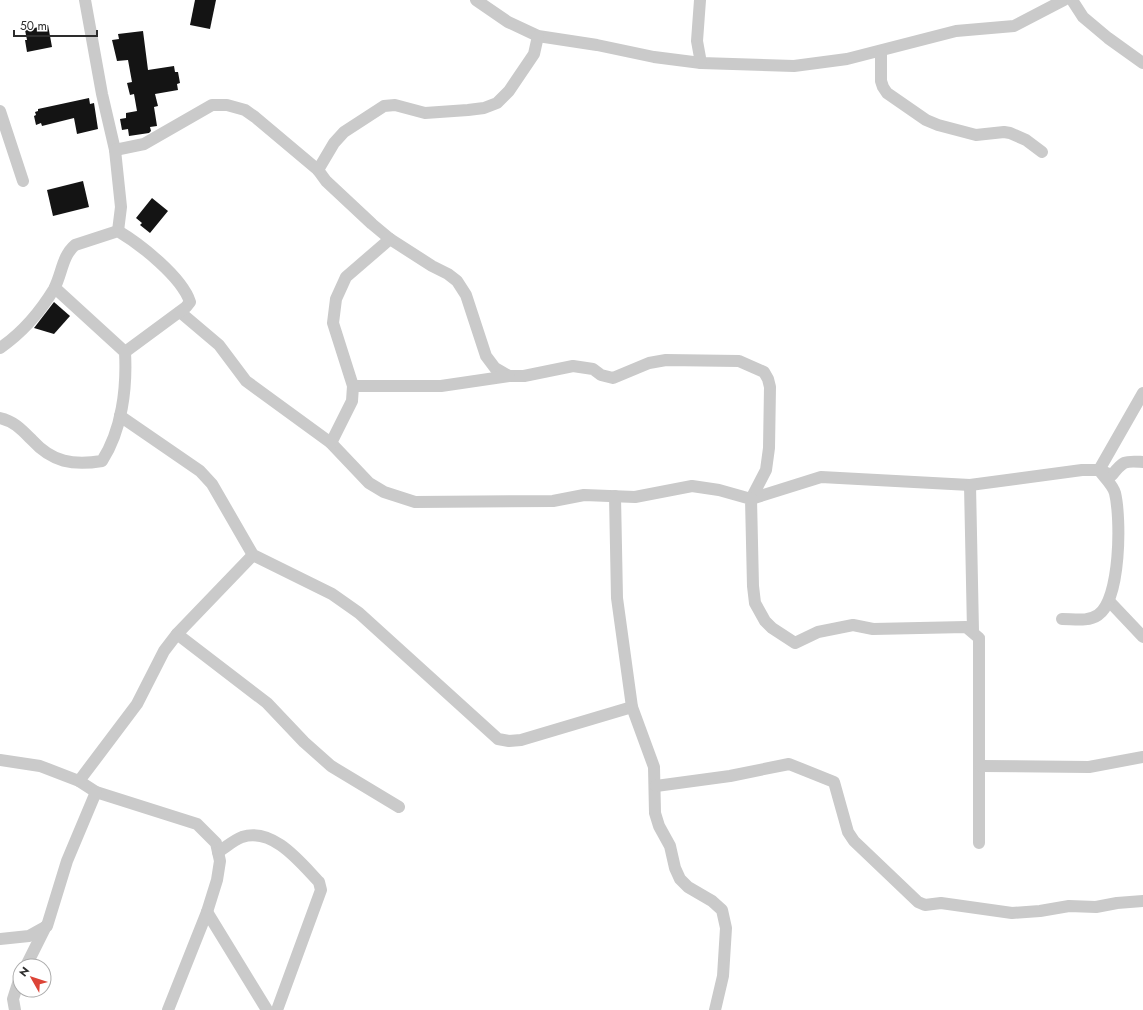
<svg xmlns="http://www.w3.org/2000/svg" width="1143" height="1010" font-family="Jost,sans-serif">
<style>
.building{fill:#141414}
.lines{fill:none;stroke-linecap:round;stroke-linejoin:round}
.minor{stroke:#cacaca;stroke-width:12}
</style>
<rect width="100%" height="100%" fill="#fff"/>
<g class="building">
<polygon points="195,0 216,0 210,29 190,25"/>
<polygon points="48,25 52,47 27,52 25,40 27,40 25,30"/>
<polygon points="143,31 148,70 174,66 175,72 178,72 180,83 177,84 178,90 155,94 158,106 154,107 157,126 150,127 151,131 149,133 129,136 128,129 122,130 120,119 126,118 126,113 137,111 134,94 130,95 127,83 132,82 128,60 117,61 112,40 119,39 118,34"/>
<polygon points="89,98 90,104 94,103 98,129 77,134 74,118 42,126 41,123 36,125 34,116 36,115 35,112 38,111 38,109"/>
<polygon points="83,181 89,207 53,216 47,190"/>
<polygon points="152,198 168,211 150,233 140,225 142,223 136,218"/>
<polygon points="54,302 70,316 54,334 34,328"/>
</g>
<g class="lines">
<g class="minor">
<polyline points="85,0 102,94 115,150 121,207 118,231"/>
<polyline points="476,0 508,22 538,36 597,45 654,57 701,63 794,66 847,59 956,31 1014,26 1064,0"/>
<polyline points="700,0 697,41 701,63"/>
<polyline points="1072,0 1083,17 1108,38 1143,63"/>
<polyline points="881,51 881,81 883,87 887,93 926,120 938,125 976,135 1004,132 1010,133 1026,140 1042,152"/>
<polyline points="0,111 23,181"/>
<path d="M115 150 144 144 212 105H227L245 110 255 117 318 170 326 181 372 224 390 239 432 266 448 274 457 281 466 295 486 356 495 368 509 376H524L573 366 593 369 601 375 613 378 649 363 666 360 739 361 764 372 768 379 770 387 769 448 766 470 751 499 821 477 970 485 1082 470H1099L1112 475C1124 460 1125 461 1143 462"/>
<polyline points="318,170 334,143 344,132 384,106 395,105 425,113 468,110 484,108 497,103 509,91 534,54 538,36"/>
<polyline points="180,312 219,345 246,381 331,443 369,483 384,492 415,502 553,501 584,495 635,497 692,486 719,490 751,499 753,586 755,603 765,621 772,628 795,643 818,632 853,625 873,629 966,627 979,638 979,843"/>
<path d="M0 348C22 333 40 312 54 289 62 274 62 256 75 245L118 231C140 244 182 277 190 302L186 307 125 352"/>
<polyline points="353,386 441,386 509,376"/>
<polyline points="120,416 200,471 212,484 253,555 332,594 359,613 498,739 509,741 521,740 632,707"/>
<path d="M0 418C14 421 22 430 32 440 52 462 73 466 102 461 122 430 127 388 125 352L55 288"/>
<polyline points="331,443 352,401 353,386 333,323 336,299 346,277 390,239"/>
<polyline points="970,485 973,631"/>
<polyline points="615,496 617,598 632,707 654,767 655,813 659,826 670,846 675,868 680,879 688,887 712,901 722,910 726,928 723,976 715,1010"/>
<polyline points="1109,601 1143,637"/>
<path d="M1062 619C1074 619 1088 622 1098 615 1121 599 1121 518 1115 493 1113 485 1104 477 1099 470L1143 393"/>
<polyline points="177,634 267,703 304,742 331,766 399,807"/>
<polyline points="0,760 40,766 79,781 96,792 197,824 216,843 220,861 217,880 207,912 168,1010"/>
<polyline points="981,766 1089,767 1143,757"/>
<polyline points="79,781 137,704 164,651 177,634 253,555"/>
<polyline points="656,786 730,776 789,764 834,782 848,832 854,841 918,902 925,905 941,903 1012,913 1040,911 1069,906 1096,907 1117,903 1143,901"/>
<path d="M218 852C226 847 234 840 242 837 273 827 300 862 319 882L321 890 277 1010"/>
<polyline points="207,912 267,1010"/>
<polyline points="0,939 29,936 47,926 67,861 96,792"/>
<polyline points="26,966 46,926"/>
<polyline points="15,1010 13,999 20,977"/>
</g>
</g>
<g transform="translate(32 978) rotate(309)"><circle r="19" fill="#ffffff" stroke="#ababab"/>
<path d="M0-3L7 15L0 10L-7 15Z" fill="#dc4437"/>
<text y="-6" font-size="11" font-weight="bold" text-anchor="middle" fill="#2d2d2d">N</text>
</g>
<path d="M14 30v6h83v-6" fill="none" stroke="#2d2d2d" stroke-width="2"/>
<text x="20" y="30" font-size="12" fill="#2d2d2d" stroke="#ffffff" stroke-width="3" paint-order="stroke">50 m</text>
</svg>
